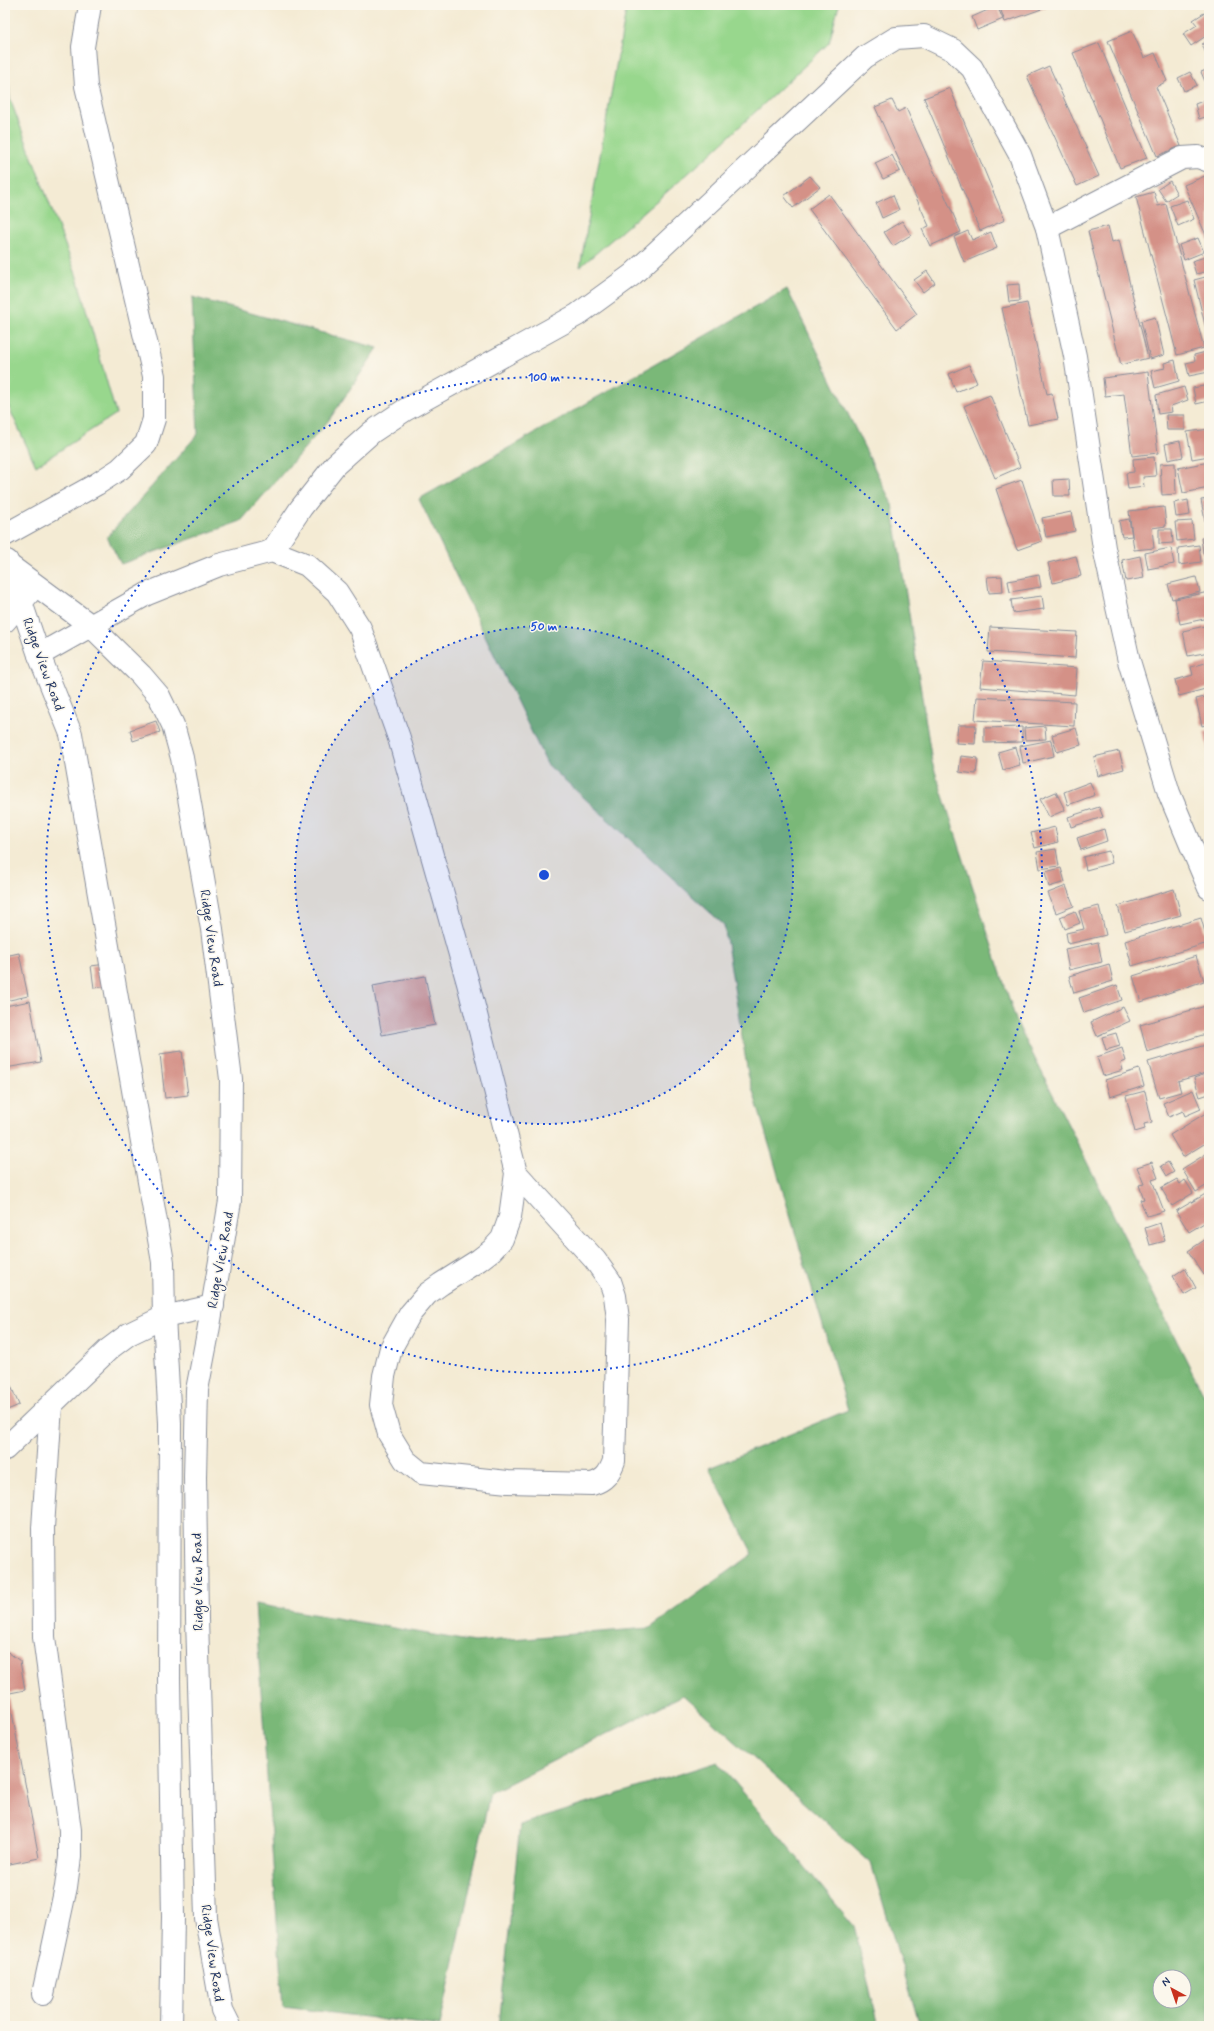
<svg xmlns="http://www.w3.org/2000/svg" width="1214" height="2031" font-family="Mynerve,sans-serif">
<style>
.green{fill:#98d78d;stroke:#5a8376}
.forest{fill:#7ab878;stroke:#4a746b;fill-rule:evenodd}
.building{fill:#d49187}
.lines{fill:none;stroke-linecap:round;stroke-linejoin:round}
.minor-casing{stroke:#888d99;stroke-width:24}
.minor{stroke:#fff;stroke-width:22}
.ring{fill:none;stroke:#1d4ed8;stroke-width:2;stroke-dasharray:2 4}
.labels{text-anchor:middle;stroke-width:3;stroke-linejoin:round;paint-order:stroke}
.street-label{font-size:14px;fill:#1b2f5e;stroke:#fbf7ec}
.centre{fill:#1d4ed8;stroke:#fbf7ec;stroke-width:2}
.ring-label{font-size:12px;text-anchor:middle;font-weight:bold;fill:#1d4ed8;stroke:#fbf7ec;stroke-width:3;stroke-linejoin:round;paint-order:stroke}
</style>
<rect width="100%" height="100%" fill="#fbf7ec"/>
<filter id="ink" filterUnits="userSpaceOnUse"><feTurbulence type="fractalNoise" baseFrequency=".025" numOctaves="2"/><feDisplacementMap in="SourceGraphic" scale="8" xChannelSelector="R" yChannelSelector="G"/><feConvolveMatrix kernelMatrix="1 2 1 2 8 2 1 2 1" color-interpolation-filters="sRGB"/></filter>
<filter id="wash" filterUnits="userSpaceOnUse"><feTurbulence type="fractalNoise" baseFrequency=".012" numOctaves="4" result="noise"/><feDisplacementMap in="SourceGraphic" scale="16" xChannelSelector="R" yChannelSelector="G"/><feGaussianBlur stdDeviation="0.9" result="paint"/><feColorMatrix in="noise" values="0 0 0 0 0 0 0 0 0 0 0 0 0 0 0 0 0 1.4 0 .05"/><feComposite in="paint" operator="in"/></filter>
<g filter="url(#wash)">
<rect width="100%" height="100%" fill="#f4ebd4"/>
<g class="green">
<polygon points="627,5 839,5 829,43 706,158 580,267"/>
<polygon points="5,44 10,99 76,274 116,414 36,466 5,399"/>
</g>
<g class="forest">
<path d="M787 289 892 504 932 762 1017 1023 1209 1405V2026H920L871 1863 683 1695 490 1793 440 2026 283 2007 255 1604 474 1642 650 1628 753 1554 709 1468 848 1410 748 1074 724 925 547 764 419 499ZM1160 1977H1184V2001H1160Z"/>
<polygon points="192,297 378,348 329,420 241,521 121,564 107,537 198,434"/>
<polygon points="718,1762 854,1926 879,2026 499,2026 520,1825"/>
</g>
<g id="blocks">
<g class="building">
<polygon points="999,5 1053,5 1005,22"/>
<polygon points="997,6 1003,19 977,30 972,17"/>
<polygon points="1204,13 1209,21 1209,34 1191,46 1183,34 1197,25 1193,20"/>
<polygon points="1132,31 1144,58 1155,53 1167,81 1156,87 1181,146 1157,156 1108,41"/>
<polygon points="1209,41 1209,61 1202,44"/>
<polygon points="1099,43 1147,158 1120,168 1073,53"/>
<polygon points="1049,66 1099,176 1077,186 1027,76"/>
<polygon points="1209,69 1209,85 1207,86 1201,72"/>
<polygon points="1190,72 1197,85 1184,91 1178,78"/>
<polygon points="950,88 1005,220 980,231 924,98"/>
<polygon points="1208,99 1209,116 1199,119 1195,104"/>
<polygon points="892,100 898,112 906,108 961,232 930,246 922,229 929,226 875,107"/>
<polygon points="892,155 900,171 883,179 875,163"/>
<polygon points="1207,175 1209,179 1209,242 1184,185"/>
<polygon points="810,176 820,187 793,208 784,196"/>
<polygon points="1170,181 1177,194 1166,201 1158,189"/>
<polygon points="1154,192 1158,206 1166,204 1204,348 1177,355 1136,197"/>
<polygon points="829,194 917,314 897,329 809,209"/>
<polygon points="893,195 899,210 882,218 876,203"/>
<polygon points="1187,200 1194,219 1178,226 1170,206"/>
<polygon points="902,221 911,235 893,246 884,232"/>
<polygon points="1108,226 1112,242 1119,240 1148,358 1121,365 1088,231"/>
<polygon points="968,231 972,240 991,232 997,248 964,262 954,237"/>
<polygon points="1198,238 1204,252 1184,260 1179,245"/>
<polygon points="1208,256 1209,271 1196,274 1192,261"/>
<polygon points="927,271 935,283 923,292 914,280"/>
<polygon points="1209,276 1209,337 1208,337 1194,280"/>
<polygon points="1019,284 1020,301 1009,302 1007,285"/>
<polygon points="1027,303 1047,394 1052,393 1058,419 1028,425 1002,308"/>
<polygon points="1155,317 1164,355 1150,359 1141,321"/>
<polygon points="1206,352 1209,372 1189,376 1186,363 1195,361 1194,355"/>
<polygon points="1175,360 1179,381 1155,388 1151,371 1165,368 1164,363"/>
<polygon points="969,365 977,383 956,392 949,374"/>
<polygon points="1148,372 1158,453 1132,456 1124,394 1105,396 1103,378"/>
<polygon points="1209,385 1209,401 1196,404 1193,388"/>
<polygon points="1184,387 1188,400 1171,406 1172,412 1158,414 1156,395"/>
<polygon points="990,395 1020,467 995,478 964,406"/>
<polygon points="1166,415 1185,415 1185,430 1167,430"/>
<polygon points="1209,429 1209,456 1192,459 1187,432"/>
<polygon points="1180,441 1183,457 1168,460 1165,444"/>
<polygon points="1154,457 1156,476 1143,477 1144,487 1128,489 1126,473 1134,472 1133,459"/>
<polygon points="1209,462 1209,488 1183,493 1178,468"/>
<polygon points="1175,463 1176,494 1162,495 1160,464"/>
<polygon points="1069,479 1070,496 1054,496 1053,480"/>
<polygon points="1022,480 1042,541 1017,550 996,489"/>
<polygon points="1209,499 1209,525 1206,526 1201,500"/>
<polygon points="1188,500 1190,515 1176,517 1174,503"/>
<polygon points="1164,507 1166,526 1152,528 1154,548 1134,550 1129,511"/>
<polygon points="1071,512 1075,531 1046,537 1042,518"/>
<polygon points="1129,519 1132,536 1122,537 1119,521"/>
<polygon points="1192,521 1194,539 1177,541 1175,522"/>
<polygon points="1159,529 1172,529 1173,543 1159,544"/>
<polygon points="1209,537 1209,552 1203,553 1201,538"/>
<polygon points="1199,545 1201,562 1179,565 1178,548"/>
<polygon points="1171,548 1174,564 1148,569 1145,553"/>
<polygon points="1076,556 1081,576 1053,583 1048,563"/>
<polygon points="1140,556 1144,578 1126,581 1122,560"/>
<polygon points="1039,575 1041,587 1010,592 1008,581"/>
<polygon points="1002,576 1003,592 989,593 987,577"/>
<polygon points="1196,577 1200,592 1172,599 1168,584"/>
<polygon points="1209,592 1209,618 1180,624 1175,599"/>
<polygon points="1042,596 1044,609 1013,613 1011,600"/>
<polygon points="1209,625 1209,652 1188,656 1183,631"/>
<polygon points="990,627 1077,632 1075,658 988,652"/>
<polygon points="983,661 1077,668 1075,695 980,687"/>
<polygon points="1209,662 1209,688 1179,696 1175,680 1193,675 1191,667"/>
<polygon points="1209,696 1209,724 1202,726 1196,699"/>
<polygon points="977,697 1075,702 1074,726 975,720"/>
<polygon points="156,721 160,732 133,741 130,730"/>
<polygon points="958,725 976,725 975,744 956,743"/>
<polygon points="1045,726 1046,739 1025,740 1024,728"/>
<polygon points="1022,727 1022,742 984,743 984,728"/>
<polygon points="1076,728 1081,745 1057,752 1052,735"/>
<polygon points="1209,731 1209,752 1208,752 1204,732"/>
<polygon points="1051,740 1054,756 1023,763 1020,746"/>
<polygon points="1015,747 1020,765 1003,770 998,752"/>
<polygon points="1119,751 1124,769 1098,776 1094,757"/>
<polygon points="961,756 978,758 976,774 959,772"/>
<polygon points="1090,782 1095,795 1068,805 1064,792"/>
<polygon points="1056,792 1065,810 1049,817 1040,799"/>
<polygon points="1099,807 1103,817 1071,827 1068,817"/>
<polygon points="1055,827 1058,842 1035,848 1031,833"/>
<polygon points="1104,829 1107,841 1081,850 1077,838"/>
<polygon points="1056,849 1059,866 1040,869 1037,852"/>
<polygon points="1109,851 1112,863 1086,870 1083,857"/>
<polygon points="1061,868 1065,882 1049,887 1045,872"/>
<polygon points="1066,886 1074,906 1056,913 1048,893"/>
<polygon points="1174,889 1181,915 1125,931 1118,906"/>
<polygon points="1099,906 1106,935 1068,944 1066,933 1084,929 1079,911"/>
<polygon points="1075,911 1080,923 1065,929 1060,917"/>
<polygon points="1201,918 1208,943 1132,966 1125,941"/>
<polygon points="1098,942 1102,962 1069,970 1065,949"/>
<polygon points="19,953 28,996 5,1001 5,956"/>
<polygon points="1196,956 1204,981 1141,1002 1133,976"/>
<polygon points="106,964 109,986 94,988 91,966"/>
<polygon points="1109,964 1113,981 1074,993 1069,976"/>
<polygon points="425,976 435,1025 382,1035 373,986"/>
<polygon points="1117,985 1122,1000 1084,1013 1079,998"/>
<polygon points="30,1001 41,1062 5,1068 5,1006"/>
<polygon points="1209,1005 1209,1033 1147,1052 1140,1025"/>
<polygon points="1123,1007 1130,1021 1097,1036 1091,1022"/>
<polygon points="1116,1033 1120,1046 1106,1050 1102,1037"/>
<polygon points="1209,1044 1209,1072 1178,1081 1181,1092 1159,1098 1148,1062"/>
<polygon points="1122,1048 1126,1061 1121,1063 1123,1070 1103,1076 1097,1057"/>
<polygon points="182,1051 188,1095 165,1098 160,1054"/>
<polygon points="1139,1069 1144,1086 1110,1097 1105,1080"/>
<polygon points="1209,1073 1209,1094 1200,1097 1194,1078"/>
<polygon points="1193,1090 1201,1109 1185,1116 1183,1111 1169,1117 1163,1103"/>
<polygon points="1145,1091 1152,1122 1144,1124 1145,1129 1135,1132 1126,1096"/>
<polygon points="1209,1111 1209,1141 1183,1157 1170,1135"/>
<polygon points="1209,1152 1209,1184 1196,1192 1182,1169"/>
<polygon points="1152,1162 1158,1178 1152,1180 1164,1211 1147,1216 1140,1200 1144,1199 1139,1185 1144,1184 1137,1167"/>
<polygon points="1168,1162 1174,1172 1167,1176 1161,1166"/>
<polygon points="1177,1179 1180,1184 1185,1180 1193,1193 1172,1206 1161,1188"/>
<polygon points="1209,1192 1209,1220 1189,1232 1176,1211"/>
<polygon points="1160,1223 1165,1241 1150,1245 1145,1228"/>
<polygon points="1209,1237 1209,1271 1204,1275 1188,1251"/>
<polygon points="1185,1268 1196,1288 1184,1295 1173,1276"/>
<polygon points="8,1379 19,1405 5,1411 5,1380"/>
<polygon points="5,1650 20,1661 25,1690 5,1694"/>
<polygon points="5,1697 9,1697 39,1858 5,1865"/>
</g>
</g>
</g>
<g filter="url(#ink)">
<use href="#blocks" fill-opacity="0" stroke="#888d99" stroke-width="1"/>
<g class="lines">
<defs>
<g id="minor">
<polyline points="1047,228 1182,158 1198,157 1209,161"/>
<polyline points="5,535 97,484 120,469 146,444 154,419 154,376 86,86 83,47 90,5"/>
<polyline points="272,551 301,508 335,465 372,432 405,410 577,315 632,275 865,57 896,38 924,36 953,50 972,68 1020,155 1047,228 1075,356 1104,548 1129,661 1169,793 1209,888"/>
<polyline points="7,561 39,655 71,734 163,1262 164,1317 170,1423 169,1679 173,1917 171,2026"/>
<polyline points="10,566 90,625 141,675 159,696 173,725 182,758 212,929 231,1079 230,1201 207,1338 197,1390 195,1477 197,1619 206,1918 222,2010 230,2026"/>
<polyline points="5,621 29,593"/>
<path d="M39 655 147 594 219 565 272 551 307 565 337 592 360 628 399 738 468 983 516 1173 510 1217 502 1239 492 1250 479 1260 441 1284 427 1294 410 1314 391 1348 384 1376 381 1405 389 1434 405 1460 421 1473 508 1482 592 1484C605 1480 609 1474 614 1461L618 1319 615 1296 610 1281 595 1260 516 1173"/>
<polyline points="5,1449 109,1349 129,1334 164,1317 213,1306"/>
<polyline points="43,1994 66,1887 70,1857 70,1830 44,1637 43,1528 51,1406"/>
</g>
</defs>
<use href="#minor" class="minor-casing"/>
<use href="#minor" class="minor"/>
</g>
</g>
<circle cx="544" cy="875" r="249" fill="#1d4ed8" fill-opacity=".12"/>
<g class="ring">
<circle cx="544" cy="875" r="249"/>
<circle cx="544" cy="875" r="498"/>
</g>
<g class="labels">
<g class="street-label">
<text transform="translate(44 664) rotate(70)" y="5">Ridge View Road</text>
<text transform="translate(212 938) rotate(82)" y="5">Ridge View Road</text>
<text transform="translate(220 1260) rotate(-80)" y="5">Ridge View Road</text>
<text transform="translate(197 1582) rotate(-91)" y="5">Ridge View Road</text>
<text transform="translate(213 1953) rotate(82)" y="5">Ridge View Road</text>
</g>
</g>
<circle cx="544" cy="875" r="6" class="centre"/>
<g class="ring-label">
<text x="544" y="381">100 m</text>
<text x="544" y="630">50 m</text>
</g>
<rect width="1214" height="2031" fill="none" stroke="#fbf7ec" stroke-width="20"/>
<g transform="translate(1172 1989) rotate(320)"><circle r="19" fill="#fbf7ec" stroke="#a1a7b3"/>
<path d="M0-3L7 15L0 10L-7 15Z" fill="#c8321e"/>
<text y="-6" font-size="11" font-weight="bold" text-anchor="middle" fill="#1b2f5e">N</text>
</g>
</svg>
